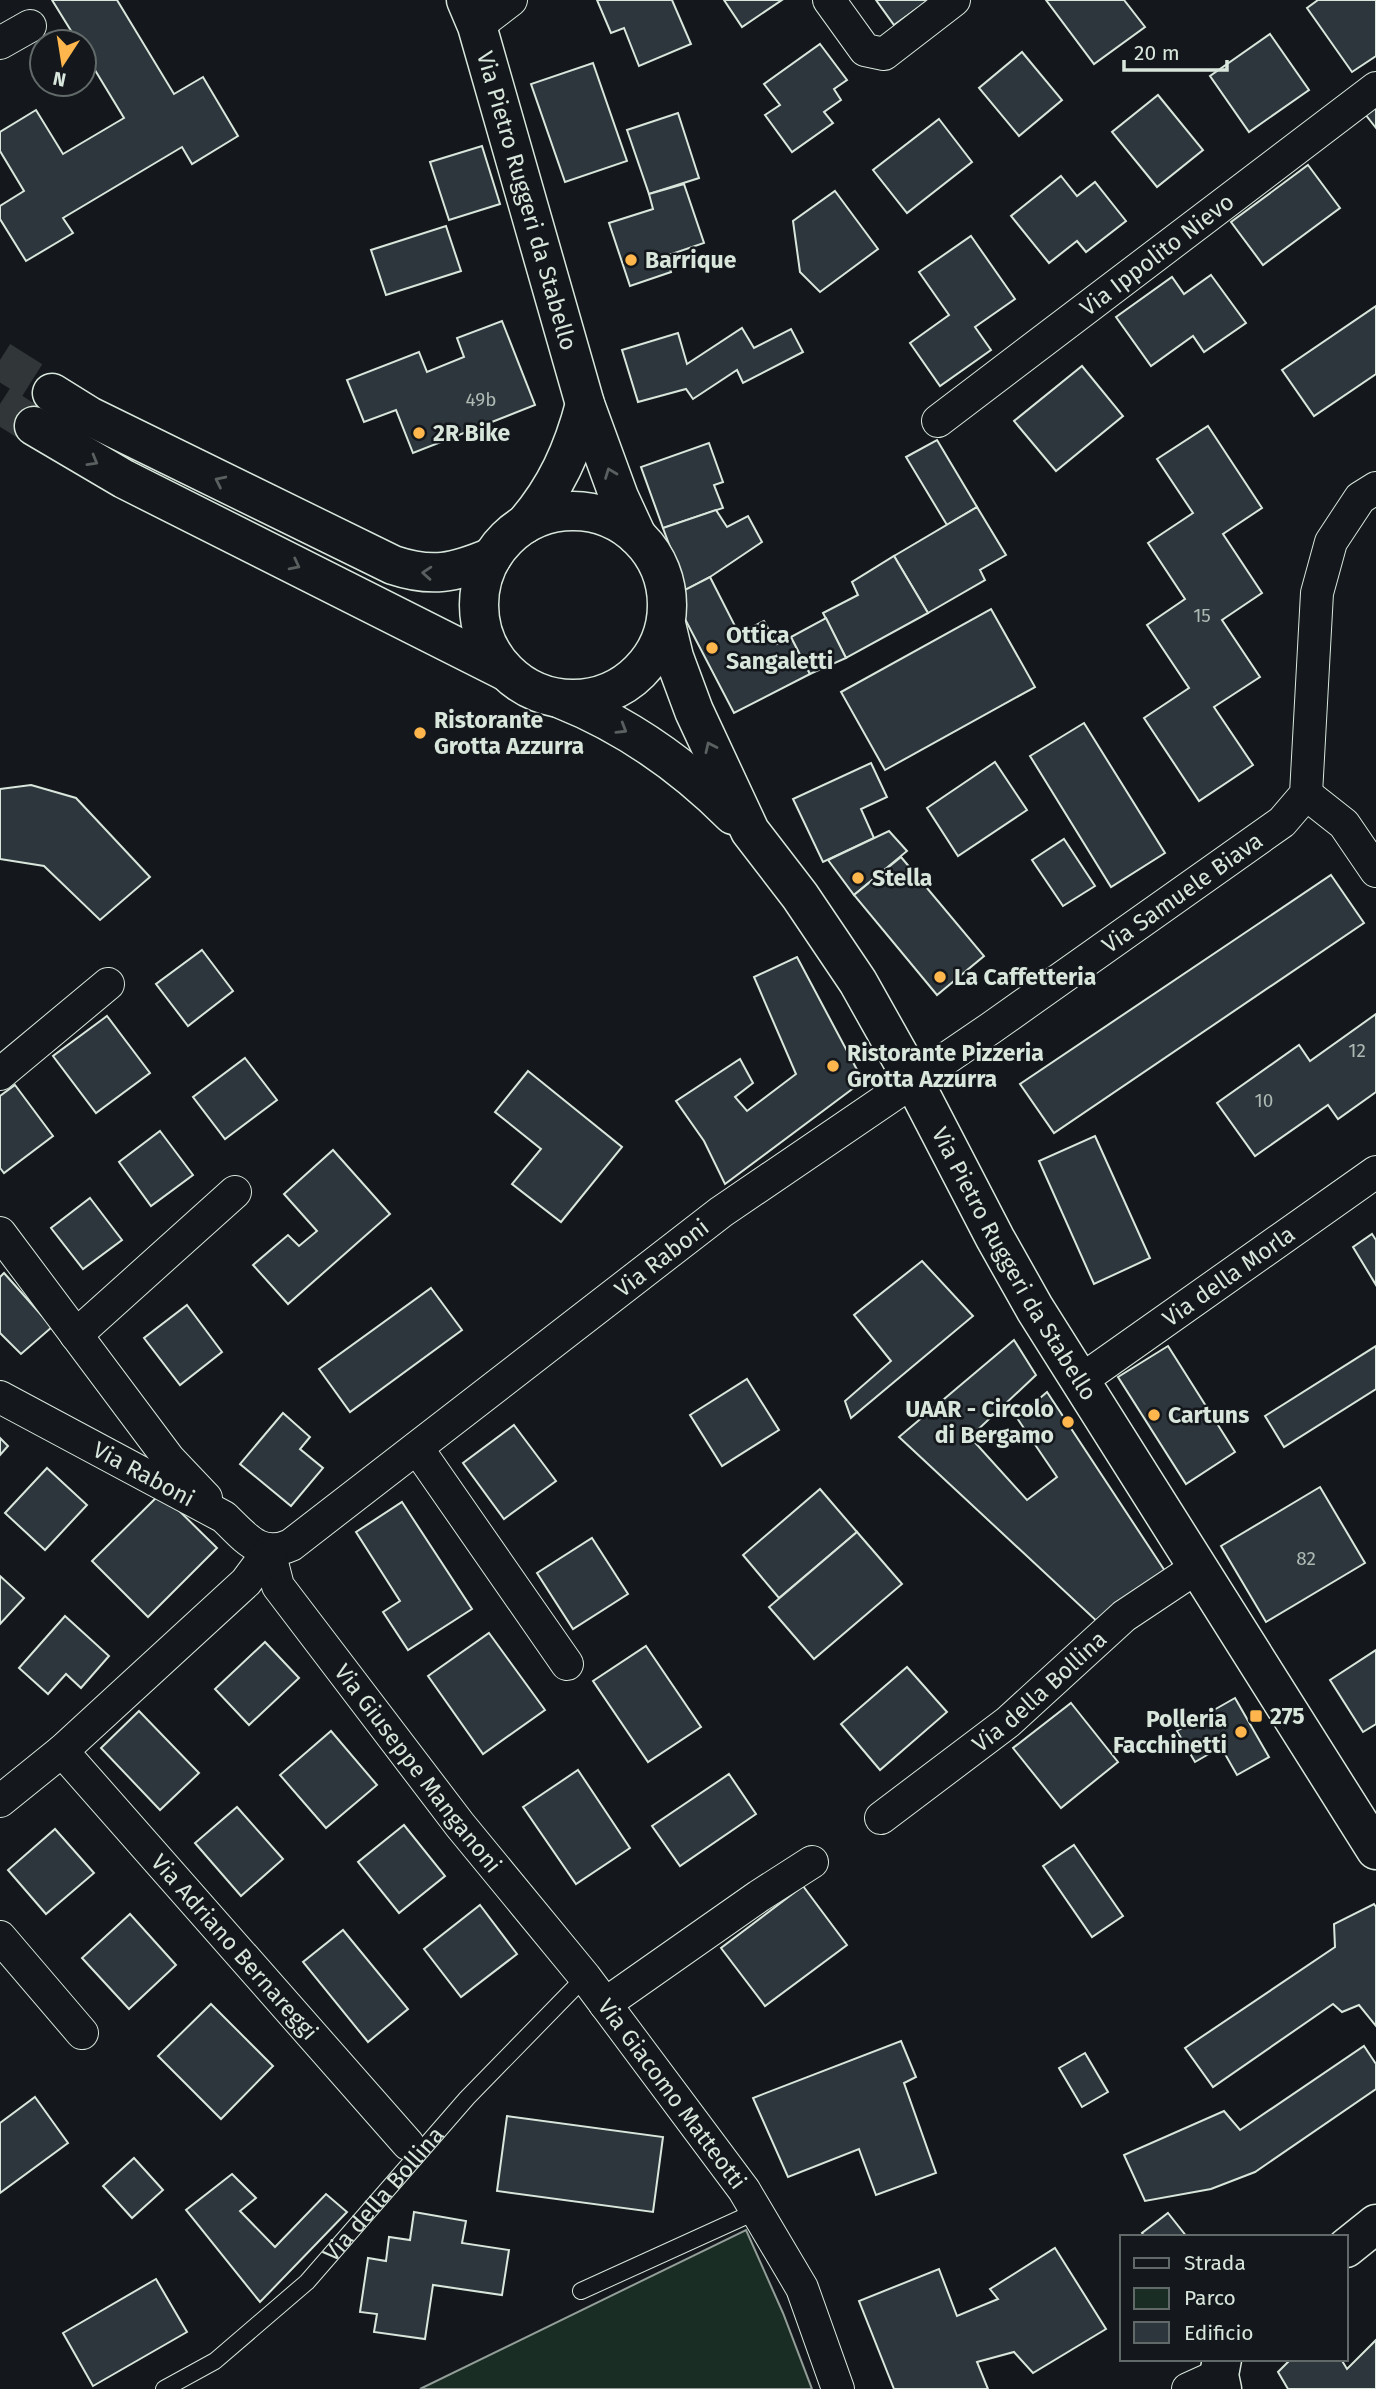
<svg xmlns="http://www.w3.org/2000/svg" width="1376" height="2389" font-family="'Fira Sans',sans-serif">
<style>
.park{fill:#1a2d24;stroke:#939e99;stroke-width:2}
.building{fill:#2c363c;stroke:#d8e6dc;stroke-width:2}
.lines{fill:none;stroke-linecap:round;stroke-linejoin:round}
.trunk-tunnel{stroke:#313739;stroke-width:38;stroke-dasharray:38 19;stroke-linecap:butt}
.service-casing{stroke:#d8e6dc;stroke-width:18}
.minor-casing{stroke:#d8e6dc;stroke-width:34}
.tertiary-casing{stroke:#d8e6dc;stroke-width:41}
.primary-casing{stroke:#d8e6dc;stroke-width:41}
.trunk-casing{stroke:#d8e6dc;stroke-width:41}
.service{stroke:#14181c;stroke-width:16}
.minor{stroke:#14181c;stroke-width:32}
.tertiary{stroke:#14181c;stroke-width:38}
.primary{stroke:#14181c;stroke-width:38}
.trunk{stroke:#14181c;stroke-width:38}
.oneway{stroke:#59605f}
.poi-dot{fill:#ffb74d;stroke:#14181c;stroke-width:2.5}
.labels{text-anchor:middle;stroke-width:5;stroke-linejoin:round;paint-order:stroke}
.number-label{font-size:19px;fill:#adbab4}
.street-label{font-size:23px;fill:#d8e6dc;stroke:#14181c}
.poi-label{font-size:23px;font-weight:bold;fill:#d8e6dc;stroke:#14181c;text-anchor:start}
</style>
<rect width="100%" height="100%" fill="#14181c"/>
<polygon class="park" points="746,2230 783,2313 812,2389 420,2389"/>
<g class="building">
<polygon points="52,0 117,0 174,94 203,77 238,136 192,164 182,147 63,218 73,233 26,261 0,219 0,206 24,191 0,151 0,132 36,110 63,154 124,118 84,52 84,42 78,42"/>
<polygon points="597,0 672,0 691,44 639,66 624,28 611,33"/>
<polygon points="724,0 782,0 742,27"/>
<polygon points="876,0 929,0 894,25"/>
<polygon points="1046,0 1124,0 1145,27 1094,64"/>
<polygon points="1318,0 1376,0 1376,56 1352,72 1307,8"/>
<polygon points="1270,34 1309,90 1249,132 1210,76"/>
<polygon points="820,44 847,80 834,89 841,100 824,112 833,123 792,152 765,115 780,105 764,84"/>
<polygon points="1022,52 1062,100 1019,136 979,88"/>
<polygon points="593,63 627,161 565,182 531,84"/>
<polygon points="1158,95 1203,150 1157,187 1112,132"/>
<polygon points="1376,105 1376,128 1365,114"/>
<polygon points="678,113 699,178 649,194 627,130"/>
<polygon points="939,119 972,162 907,213 873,170"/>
<polygon points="482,146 500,204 449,220 430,162"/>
<polygon points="1308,165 1340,208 1263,265 1231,222"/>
<polygon points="1061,176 1077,196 1095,182 1126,221 1086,252 1077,241 1049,263 1011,216"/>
<polygon points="684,184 704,243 666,256 671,272 630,286 609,223 653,209 649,194"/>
<polygon points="835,191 878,249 820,292 800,272 793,221"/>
<polygon points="446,226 461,271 386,295 371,250"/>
<polygon points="971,236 1015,299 975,327 991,350 940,386 910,343 949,315 919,272"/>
<polygon points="1211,275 1246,323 1204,352 1193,336 1151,366 1116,317 1172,277 1184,294"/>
<polygon points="1376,306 1376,374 1314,416 1282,370"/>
<polygon points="502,321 535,405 413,453 396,410 364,422 347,380 419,352 427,372 464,357 457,338"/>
<polygon points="742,328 754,348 791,329 803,352 743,383 737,370 693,399 686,389 638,402 622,350 678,333 687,364"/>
<polygon points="1082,366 1123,416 1056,471 1014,421"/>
<polygon points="1208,426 1262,508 1223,534 1262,593 1222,620 1260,677 1214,707 1253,765 1199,801 1144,718 1189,688 1147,625 1185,599 1148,543 1193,513 1157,459"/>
<polygon points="937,440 977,507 947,525 906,457"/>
<polygon points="709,443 723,482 714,485 723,508 663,528 641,467"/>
<polygon points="977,507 1006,555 980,570 985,580 928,613 894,556"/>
<polygon points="716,510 727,527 748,516 762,542 710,577 686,590 663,528"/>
<polygon points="894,556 928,613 846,658 823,613 858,595 852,582"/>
<polygon points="710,577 739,634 764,621 777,644 791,637 810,674 734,713 673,596"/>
<polygon points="991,609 1035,687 885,770 841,692"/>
<polygon points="826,618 846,658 810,674 791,637"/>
<polygon points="1084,723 1165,853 1111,887 1030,756"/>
<polygon points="995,762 1027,810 958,856 927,808"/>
<polygon points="871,763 887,797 861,809 874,838 823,862 793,799"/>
<polygon points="31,785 76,798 150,877 100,920 44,866 0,859 0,789"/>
<polygon points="889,831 907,851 854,895 828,860"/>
<polygon points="1064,839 1095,886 1063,906 1032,860"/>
<polygon points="901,857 984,956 937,995 854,895"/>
<polygon points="1331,875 1364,923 1054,1133 1020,1084"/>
<polygon points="202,950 233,991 188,1026 156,984"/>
<polygon points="797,957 863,1081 725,1184 704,1141 676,1101 740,1059 753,1083 735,1097 747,1111 796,1074 754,977"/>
<polygon points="1376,1014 1376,1092 1338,1119 1328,1105 1255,1156 1217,1103 1299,1045 1310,1061"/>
<polygon points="107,1016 150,1073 96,1113 53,1056"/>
<polygon points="245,1058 277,1100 225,1139 193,1097"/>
<polygon points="528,1071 622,1147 561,1222 512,1184 541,1149 495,1112"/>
<polygon points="15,1085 53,1136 4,1173 0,1168 0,1096"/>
<polygon points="160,1131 193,1175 151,1206 119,1162"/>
<polygon points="1095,1136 1150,1258 1094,1284 1039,1161"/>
<polygon points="333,1150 390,1214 288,1304 253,1265 288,1235 299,1246 317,1231 284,1194"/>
<polygon points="90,1198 122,1240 83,1269 51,1228"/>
<polygon points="1372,1234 1376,1240 1376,1285 1353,1247"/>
<polygon points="922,1261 973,1316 851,1418 845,1401 891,1361 854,1315"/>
<polygon points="4,1273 52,1327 21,1354 0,1333 0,1277"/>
<polygon points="431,1288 462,1330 350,1412 319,1369"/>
<polygon points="187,1305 222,1352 180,1385 144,1338"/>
<polygon points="1014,1340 1036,1375 970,1437 1027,1500 1057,1477 1017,1418 1047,1392 1165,1571 1102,1626 899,1437"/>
<polygon points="1168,1346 1235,1452 1186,1484 1118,1377"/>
<polygon points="1376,1346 1376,1389 1284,1447 1265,1416"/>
<polygon points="747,1379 779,1430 722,1466 690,1415"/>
<polygon points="283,1413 310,1437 300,1449 323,1468 291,1506 240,1464"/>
<polygon points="514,1425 556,1481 504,1519 463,1463"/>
<polygon points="0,1438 8,1446 0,1455"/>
<polygon points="47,1468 87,1505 45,1550 5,1513"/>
<polygon points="1320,1487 1365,1563 1266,1622 1221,1546"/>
<polygon points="820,1489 857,1532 779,1598 743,1555"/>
<polygon points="161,1493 217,1548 148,1617 92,1561"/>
<polygon points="402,1502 472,1609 408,1650 383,1612 400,1601 356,1532"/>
<polygon points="857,1532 902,1584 814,1659 769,1607"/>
<polygon points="592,1538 628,1594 573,1629 537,1573"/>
<polygon points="0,1576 24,1598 0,1624"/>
<polygon points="65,1616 109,1656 81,1688 66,1674 48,1694 19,1668"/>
<polygon points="489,1633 545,1710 483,1754 428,1676"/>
<polygon points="265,1642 299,1678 249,1725 215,1689"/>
<polygon points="646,1646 701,1727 648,1762 593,1681"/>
<polygon points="1376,1650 1376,1724 1363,1732 1330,1680"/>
<polygon points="907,1667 947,1712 880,1770 841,1724"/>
<polygon points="1235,1698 1269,1757 1237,1775 1221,1747 1195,1762 1177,1731"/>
<polygon points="1071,1703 1118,1762 1061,1808 1013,1748"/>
<polygon points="139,1711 199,1773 160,1810 101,1748"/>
<polygon points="331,1731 377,1785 326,1828 280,1775"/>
<polygon points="578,1770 630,1848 576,1884 523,1807"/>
<polygon points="729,1774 756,1814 680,1866 652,1826"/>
<polygon points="237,1807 283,1859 241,1896 195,1843"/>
<polygon points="404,1825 445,1876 399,1913 358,1862"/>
<polygon points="55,1829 94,1873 46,1914 8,1870"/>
<polygon points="1074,1845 1123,1916 1092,1937 1043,1866"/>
<polygon points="803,1886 847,1945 765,2006 721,1948"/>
<polygon points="1374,1904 1376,1907 1376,2026 1359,2005 1342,2012 1333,2004 1213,2087 1185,2048 1335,1947 1334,1924"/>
<polygon points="480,1905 517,1954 461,1997 424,1949"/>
<polygon points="130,1914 176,1965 129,2009 82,1958"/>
<polygon points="343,1930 408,2009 368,2042 303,1962"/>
<polygon points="211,2004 273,2066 221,2119 158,2056"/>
<polygon points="901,2041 916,2077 904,2083 936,2173 876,2195 859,2149 788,2177 753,2098"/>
<polygon points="1364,2046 1376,2064 1376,2089 1255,2172 1211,2189 1145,2201 1124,2155 1224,2111 1240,2130"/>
<polygon points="1085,2053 1108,2092 1082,2107 1059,2068"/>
<polygon points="35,2097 68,2143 0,2193 0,2123"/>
<polygon points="507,2116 663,2137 653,2212 497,2191"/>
<polygon points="134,2158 163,2190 132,2218 103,2186"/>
<polygon points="232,2174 256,2198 240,2211 275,2247 326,2194 347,2212 260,2302 186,2210"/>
<polygon points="414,2212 466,2221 462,2243 509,2250 502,2295 433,2285 425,2339 374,2332 377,2314 360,2312 368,2258 386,2261 389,2237 410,2240"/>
<polygon points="1168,2213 1187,2237 1145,2237 1142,2233"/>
<polygon points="1055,2248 1106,2329 1033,2373 1014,2352 977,2362 988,2389 894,2389 859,2301 939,2269 957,2316 998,2299 990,2289"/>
<polygon points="156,2279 187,2332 93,2386 63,2333"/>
<polygon points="1376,2340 1376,2389 1288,2389 1278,2372 1291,2359 1341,2359 1347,2369"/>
</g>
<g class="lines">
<g class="trunk-tunnel">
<polyline points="0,360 52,393"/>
<polyline points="0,404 34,426"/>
</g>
<defs>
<g id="service">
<polyline points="581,2291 757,2211"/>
<path id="s1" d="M164 2389 215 2361 307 2282 467 2098 585 1977"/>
</g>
<g id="minor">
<polyline points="829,0 865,50 884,54 954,0"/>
<polyline points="477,26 511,0"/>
<polyline points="0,43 30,26"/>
<path id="s2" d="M938 421 1376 88"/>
<polyline points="1306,794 1344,824 1376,871"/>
<polyline points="0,1074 108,984"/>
<polyline points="0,1233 169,1459 206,1498"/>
<polyline points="76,1335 235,1192"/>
<path id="s3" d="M1080 1381 1376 1172"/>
<path id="s4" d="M0 1397 224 1517C245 1537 260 1559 291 1545L721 1212 991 1028 1282 822 1306 794 1317 593 1331 542 1360 498 1376 488"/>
<polyline points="417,1448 567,1664"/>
<path id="s5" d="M269 1551 278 1586 460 1825 585 1977 744 2190 802 2288 838 2389"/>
<path id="s6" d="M62 1751 408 2144"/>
<polyline points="0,1801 62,1751 246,1582 269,1551"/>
<path id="s7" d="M881 1818 1008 1722 1124 1616 1199 1566"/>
<polyline points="0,1937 82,2033"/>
<polyline points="605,2004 759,1896 812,1862"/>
<polyline points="1188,2389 1219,2375"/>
</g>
<g id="tertiary">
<path id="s8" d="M466 0 477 26 585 404 619 497 637 536"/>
<path d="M525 524C556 488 573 450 585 404"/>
<polyline points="1346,2248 1376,2224"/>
<polyline points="1222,2359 1219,2375 1222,2389"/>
</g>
<g id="primary">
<circle cx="573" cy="605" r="94"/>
<path id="s9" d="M666 624 674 657 694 711 750 831 800 896 858 982 913 1080 995 1238 1035 1309 1376 1850"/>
<path d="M561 699C626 725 684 766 733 815"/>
</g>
<g id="trunk">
<path d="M52 393 89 416 393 565C432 578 454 573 492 557"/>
<polyline points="34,426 124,479 505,671"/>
</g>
</defs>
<use href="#service" class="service-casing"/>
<use href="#minor" class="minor-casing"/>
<use href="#tertiary" class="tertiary-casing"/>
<use href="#primary" class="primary-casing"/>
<use href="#trunk" class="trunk-casing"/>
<use href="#service" class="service"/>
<use href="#minor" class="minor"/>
<use href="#tertiary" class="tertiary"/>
<use href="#primary" class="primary"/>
<use href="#trunk" class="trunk"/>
</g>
<defs><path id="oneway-chevron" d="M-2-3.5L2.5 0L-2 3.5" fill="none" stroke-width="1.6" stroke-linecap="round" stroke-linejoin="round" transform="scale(1.75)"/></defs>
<g class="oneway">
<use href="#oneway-chevron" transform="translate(93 461) rotate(30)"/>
<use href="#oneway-chevron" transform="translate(610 473) rotate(-111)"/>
<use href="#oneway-chevron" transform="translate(220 481) rotate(-154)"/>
<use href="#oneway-chevron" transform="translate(295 565) rotate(27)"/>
<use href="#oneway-chevron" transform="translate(427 573) rotate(-176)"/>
<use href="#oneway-chevron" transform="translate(622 729) rotate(31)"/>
<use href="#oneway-chevron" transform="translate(710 747) rotate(-115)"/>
</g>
<g class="poi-dot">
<circle cx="631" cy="260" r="7"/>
<circle cx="419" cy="433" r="7"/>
<circle cx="712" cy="648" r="7"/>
<circle cx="420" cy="733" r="7"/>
<circle cx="858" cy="878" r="7"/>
<circle cx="940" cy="977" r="7"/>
<circle cx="833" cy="1066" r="7"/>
<circle cx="1154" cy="1415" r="7"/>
<circle cx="1068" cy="1422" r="7"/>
<rect x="1249" y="1709" width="14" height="14" rx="3.5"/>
<circle cx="1241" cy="1732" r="7"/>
</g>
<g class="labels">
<g class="number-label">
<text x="481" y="406">49b</text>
<text x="1202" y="622">15</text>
<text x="1357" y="1057">12</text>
<text x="1264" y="1107">10</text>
<text x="1306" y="1565">82</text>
</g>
<g class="street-label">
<text dy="8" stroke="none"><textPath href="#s8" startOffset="210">Via Pietro Ruggeri da Stabello</textPath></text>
<text dy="8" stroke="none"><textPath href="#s2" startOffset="275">Via Ippolito Nievo</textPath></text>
<text dy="8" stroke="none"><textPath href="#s4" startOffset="1438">Via Samuele Biava</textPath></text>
<text dy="8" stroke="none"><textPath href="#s4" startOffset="802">Via Raboni</textPath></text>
<text dy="8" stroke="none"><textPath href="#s9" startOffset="732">Via Pietro Ruggeri da Stabello</textPath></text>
<text dy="8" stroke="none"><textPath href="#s3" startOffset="182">Via della Morla</textPath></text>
<text dy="8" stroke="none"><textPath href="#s4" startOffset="163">Via Raboni</textPath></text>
<text dy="8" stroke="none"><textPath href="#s7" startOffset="203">Via della Bollina</textPath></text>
<text dy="8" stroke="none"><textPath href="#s5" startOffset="266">Via Giuseppe Manganoni</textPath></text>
<text dy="8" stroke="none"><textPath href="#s6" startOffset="261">Via Adriano Bernareggi</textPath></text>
<text dy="8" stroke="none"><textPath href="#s5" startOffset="679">Via Giacomo Matteotti</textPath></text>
<text dy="8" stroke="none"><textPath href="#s1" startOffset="296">Via della Bollina</textPath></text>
</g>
<g class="poi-label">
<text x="645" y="268">Barrique</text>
<text x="433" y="441">2R Bike</text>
<text x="726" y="643">Ottica<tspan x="726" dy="26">Sangaletti</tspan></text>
<text x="434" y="728">Ristorante<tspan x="434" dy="26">Grotta Azzurra</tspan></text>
<text x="872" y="886">Stella</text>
<text x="954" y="985">La Caffetteria</text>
<text x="847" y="1061">Ristorante Pizzeria<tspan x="847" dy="26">Grotta Azzurra</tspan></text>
<text x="1054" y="1417" text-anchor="end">UAAR - Circolo<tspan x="1054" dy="26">di Bergamo</tspan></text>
<text x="1168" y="1423">Cartuns</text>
<text x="1270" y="1724">275</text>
<text x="1227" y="1727" text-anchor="end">Polleria<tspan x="1227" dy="26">Facchinetti</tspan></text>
</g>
</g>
<rect x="1120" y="2235" width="228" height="126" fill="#14181c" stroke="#626a69" stroke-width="2"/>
<rect x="1134" y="2258" width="35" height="10" fill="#14181c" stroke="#626a69" stroke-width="2"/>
<text x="1184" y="2270" font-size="21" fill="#d8e6dc">Strada</text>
<rect x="1134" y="2288" width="35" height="21" fill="#1a2d24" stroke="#626a69" stroke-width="2"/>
<text x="1184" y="2305" font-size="21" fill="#d8e6dc">Parco</text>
<rect x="1134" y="2322" width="35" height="21" fill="#2c363c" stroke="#626a69" stroke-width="2"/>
<text x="1184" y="2340" font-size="21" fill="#d8e6dc">Edificio</text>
<g transform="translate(63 63) rotate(192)"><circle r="33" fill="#14181c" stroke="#626a69" stroke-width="2"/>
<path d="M0-5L12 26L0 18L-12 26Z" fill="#ffb74d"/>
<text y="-10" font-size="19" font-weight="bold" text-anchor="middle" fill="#d8e6dc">N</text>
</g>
<path d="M1124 60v10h103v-10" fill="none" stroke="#d8e6dc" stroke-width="3.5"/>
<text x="1134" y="60" font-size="21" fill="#d8e6dc" stroke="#14181c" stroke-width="5" paint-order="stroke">20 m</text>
</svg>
